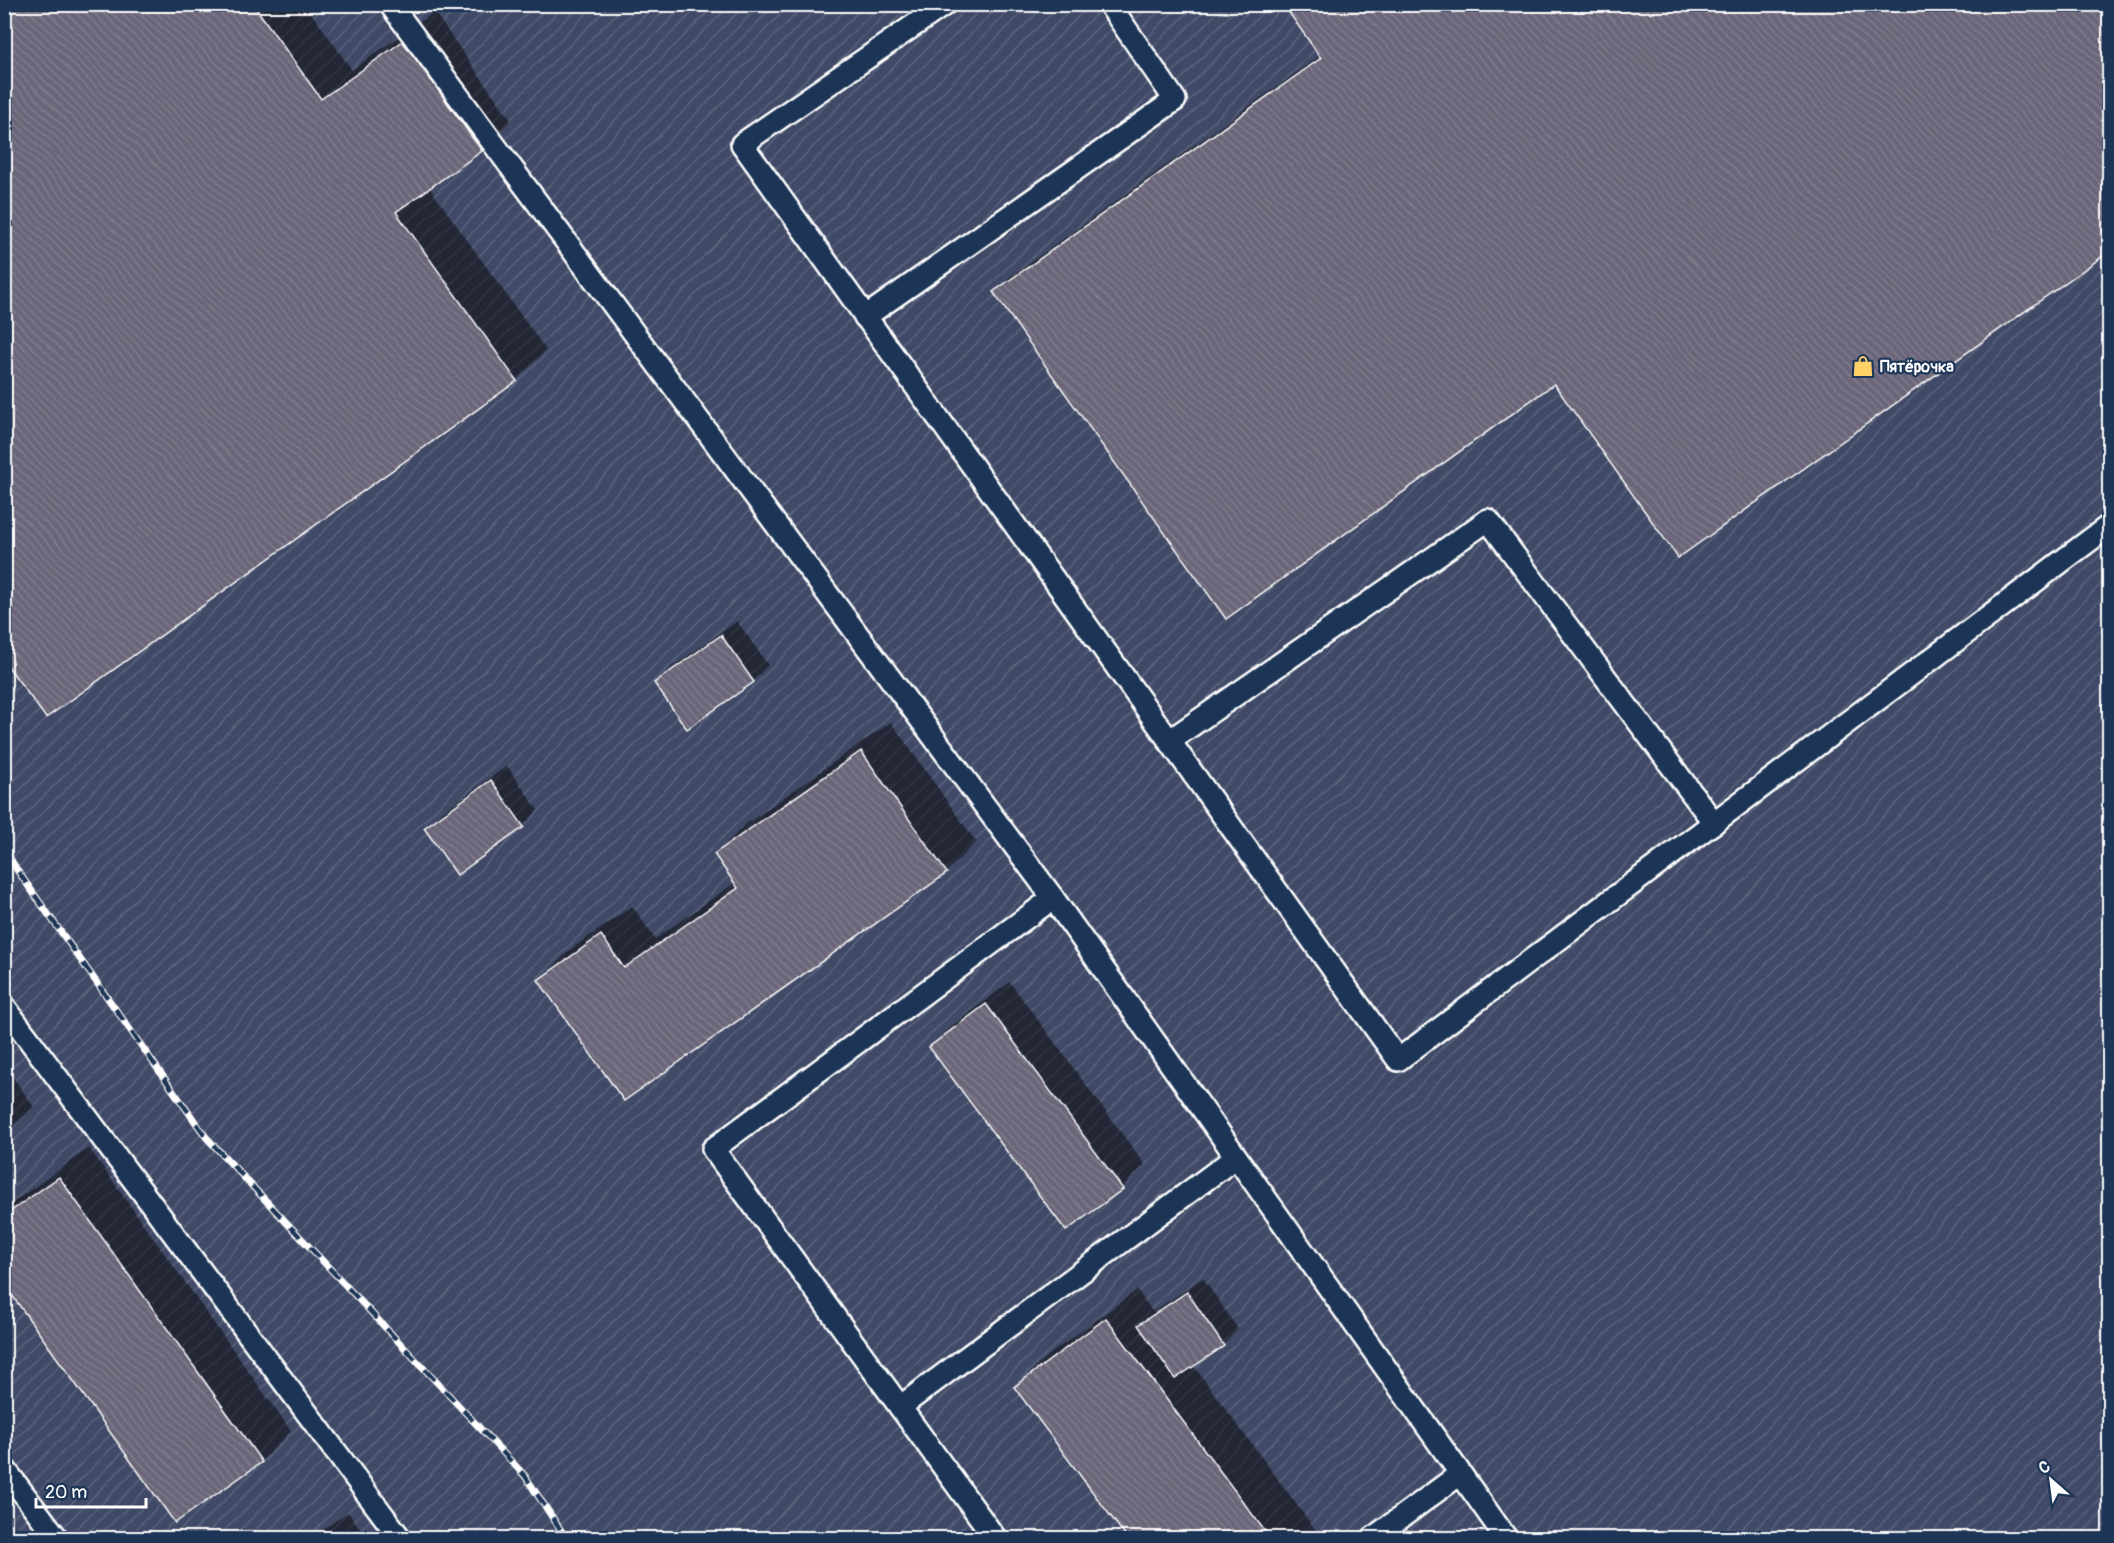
<svg xmlns="http://www.w3.org/2000/svg" width="2114" height="1543" font-family="Pangolin,sans-serif">
<style>
.industrial{fill:url(#industrial-furrows)}
.shadow{fill:#0007}
.building{fill:url(#building-back-hatch);stroke:#fff;stroke-width:1.5}
.lines{fill:none;stroke-linecap:round;stroke-linejoin:round}
.lane-casing{stroke:#fff;stroke-width:26}
.lane{stroke:#1d3557;stroke-width:21}
.rail-casing{stroke:#fff;stroke-width:7}
.rail{stroke:#1d3557;stroke-width:4.5;stroke-dasharray:14;stroke-linecap:butt}
.labels{text-anchor:middle;stroke-width:4.5;stroke-linejoin:round;paint-order:stroke}
.poi-label{font-size:16px;font-weight:bold;fill:#fff;stroke:#1d3557;text-anchor:start}
</style>
<defs>
<pattern id="industrial-furrows" width="10" height="10" patternUnits="userSpaceOnUse" patternTransform="scale(1.5)"><rect width="10" height="10" fill="#3f4a66"/><path d="M-1 1l2-2M0 10L10 0M9 11l2-2" fill="none" stroke="#5c657d"/></pattern>
<pattern id="building-back-hatch" width="6" height="6" patternUnits="userSpaceOnUse" patternTransform="scale(1.5)"><rect width="6" height="6" fill="#6a6578"/><path d="M-1 5l2 2M0 0l6 6M5-1l2 2" fill="none" stroke="#807c8c"/></pattern>
</defs>
<rect width="100%" height="100%" fill="#2c3f5e"/>
<filter id="ink" filterUnits="userSpaceOnUse"><feTurbulence type="fractalNoise" baseFrequency=".0167" numOctaves="2"/><feDisplacementMap in="SourceGraphic" scale="12" xChannelSelector="R" yChannelSelector="G"/><feConvolveMatrix kernelMatrix="1 2 1 2 8 2 1 2 1" color-interpolation-filters="sRGB"/></filter>
<g filter="url(#ink)">
<rect class="industrial" x="5" y="5" width="2104" height="1533"/>
<g class="shadow">
<polygon points="4,4 305,4 352,70 434,12 511,120 481,150 429,187 546,350 516,380"/>
<polygon points="1321,55 1554,382 995,292 1010,277"/>
<polygon points="737,621 768,665 753,681 656,684 671,668"/>
<polygon points="891,722 976,842 946,872 624,1099 540,980 570,950 632,906 655,939 736,882 716,854 746,824"/>
<polygon points="507,766 538,810 523,826 426,829 441,813"/>
<polygon points="1010,982 1145,1165 1122,1188 1066,1229 931,1047 954,1024"/>
<polygon points="4,1065 34,1107 4,1135"/>
<polygon points="89,1148 291,1431 261,1461 4,1282 4,1209"/>
<polygon points="1203,1278 1238,1329 1223,1345 1193,1365 1317,1532 1310,1538 1129,1538 1016,1387 1046,1357 1137,1290 1153,1312"/>
<polygon points="348,1512 367,1538 311,1538"/>
</g>
<g class="building">
<polygon points="4,4 253,4 321,99 403,41 482,151 396,212 517,381 46,718 4,661"/>
<polygon points="1283,4 2110,4 2110,251 1678,558 1554,384 1226,619 993,292 1321,58"/>
<polygon points="721,635 754,682 687,729 654,683"/>
<polygon points="861,751 947,873 624,1101 538,980 601,935 624,968 738,888 714,854"/>
<polygon points="491,780 524,827 457,875 424,828"/>
<polygon points="986,1004 1123,1189 1066,1231 929,1047"/>
<polygon points="4,1120 12,1131 4,1137"/>
<polygon points="59,1177 262,1462 175,1523 4,1284 4,1216"/>
<polygon points="1187,1292 1224,1346 1175,1379 1138,1325"/>
<polygon points="1106,1318 1270,1538 1127,1538 1014,1387"/>
</g>
<g class="lines">
<defs>
<g id="lane">
<polyline points="390,4 1053,898 1506,1538"/>
<polyline points="945,4 742,144 1398,1060 2110,525"/>
<polyline points="865,317 1175,100 1109,4"/>
<polyline points="1169,741 1488,520 1714,823"/>
<polyline points="4,1006 400,1538"/>
<polyline points="900,1407 1236,1157"/>
<polyline points="4,1468 57,1538"/>
<polyline points="995,1538 713,1149 1053,898"/>
<polyline points="1373,1538 1460,1474"/>
</g>
</defs>
<use href="#lane" class="lane-casing"/>
<use href="#lane" class="lane"/>
<defs>
<polyline id="rail" points="4,848 17,870 206,1137 525,1476 566,1538"/>
</defs>
<use href="#rail" class="rail-casing"/>
<use href="#rail" class="rail"/>
</g>
</g>
<defs>
<symbol id="shop-bare" viewBox="-9 -9 18 18"><path d="M-5-2.5h2.3a2.7 3.5 0 0 1 5.4 0H5L5.5 6h-11ZM-1.5-2.5h3a1.5 2.3 0 0 0-3 0Z" fill="#ffd166" stroke="#1d3557" stroke-width="2.5" paint-order="stroke"/></symbol>
</defs>
<g fill-rule="evenodd">
<use href="#shop-bare" x="1848" y="351" width="30" height="30"/>
</g>
<g class="labels">
<g class="poi-label">
<text x="1880" y="372">Пятёрочка</text>
</g>
</g>
<rect width="2114" height="1543" fill="none" stroke="#1d3557" stroke-width="24"/>
<rect x="12" y="12" width="2090" height="1519" fill="none" stroke="#fff" stroke-width="2" filter="url(#ink)"/>
<g transform="translate(2051 1480) rotate(332)" stroke="#1d3557" stroke-width="4.5" paint-order="stroke">
<path d="M0-4.5L10 22L0 15L-10 22Z" fill="#ffffff"/>
<text y="-9" font-size="16" font-weight="bold" text-anchor="middle" fill="#ffffff">С</text>
</g>
<path d="M36 1498v9h110v-9" fill="none" stroke="#ffffff" stroke-width="3"/>
<text x="45" y="1498" font-size="18" fill="#ffffff" stroke="#1d3557" stroke-width="4.5" paint-order="stroke">20 m</text>
</svg>
